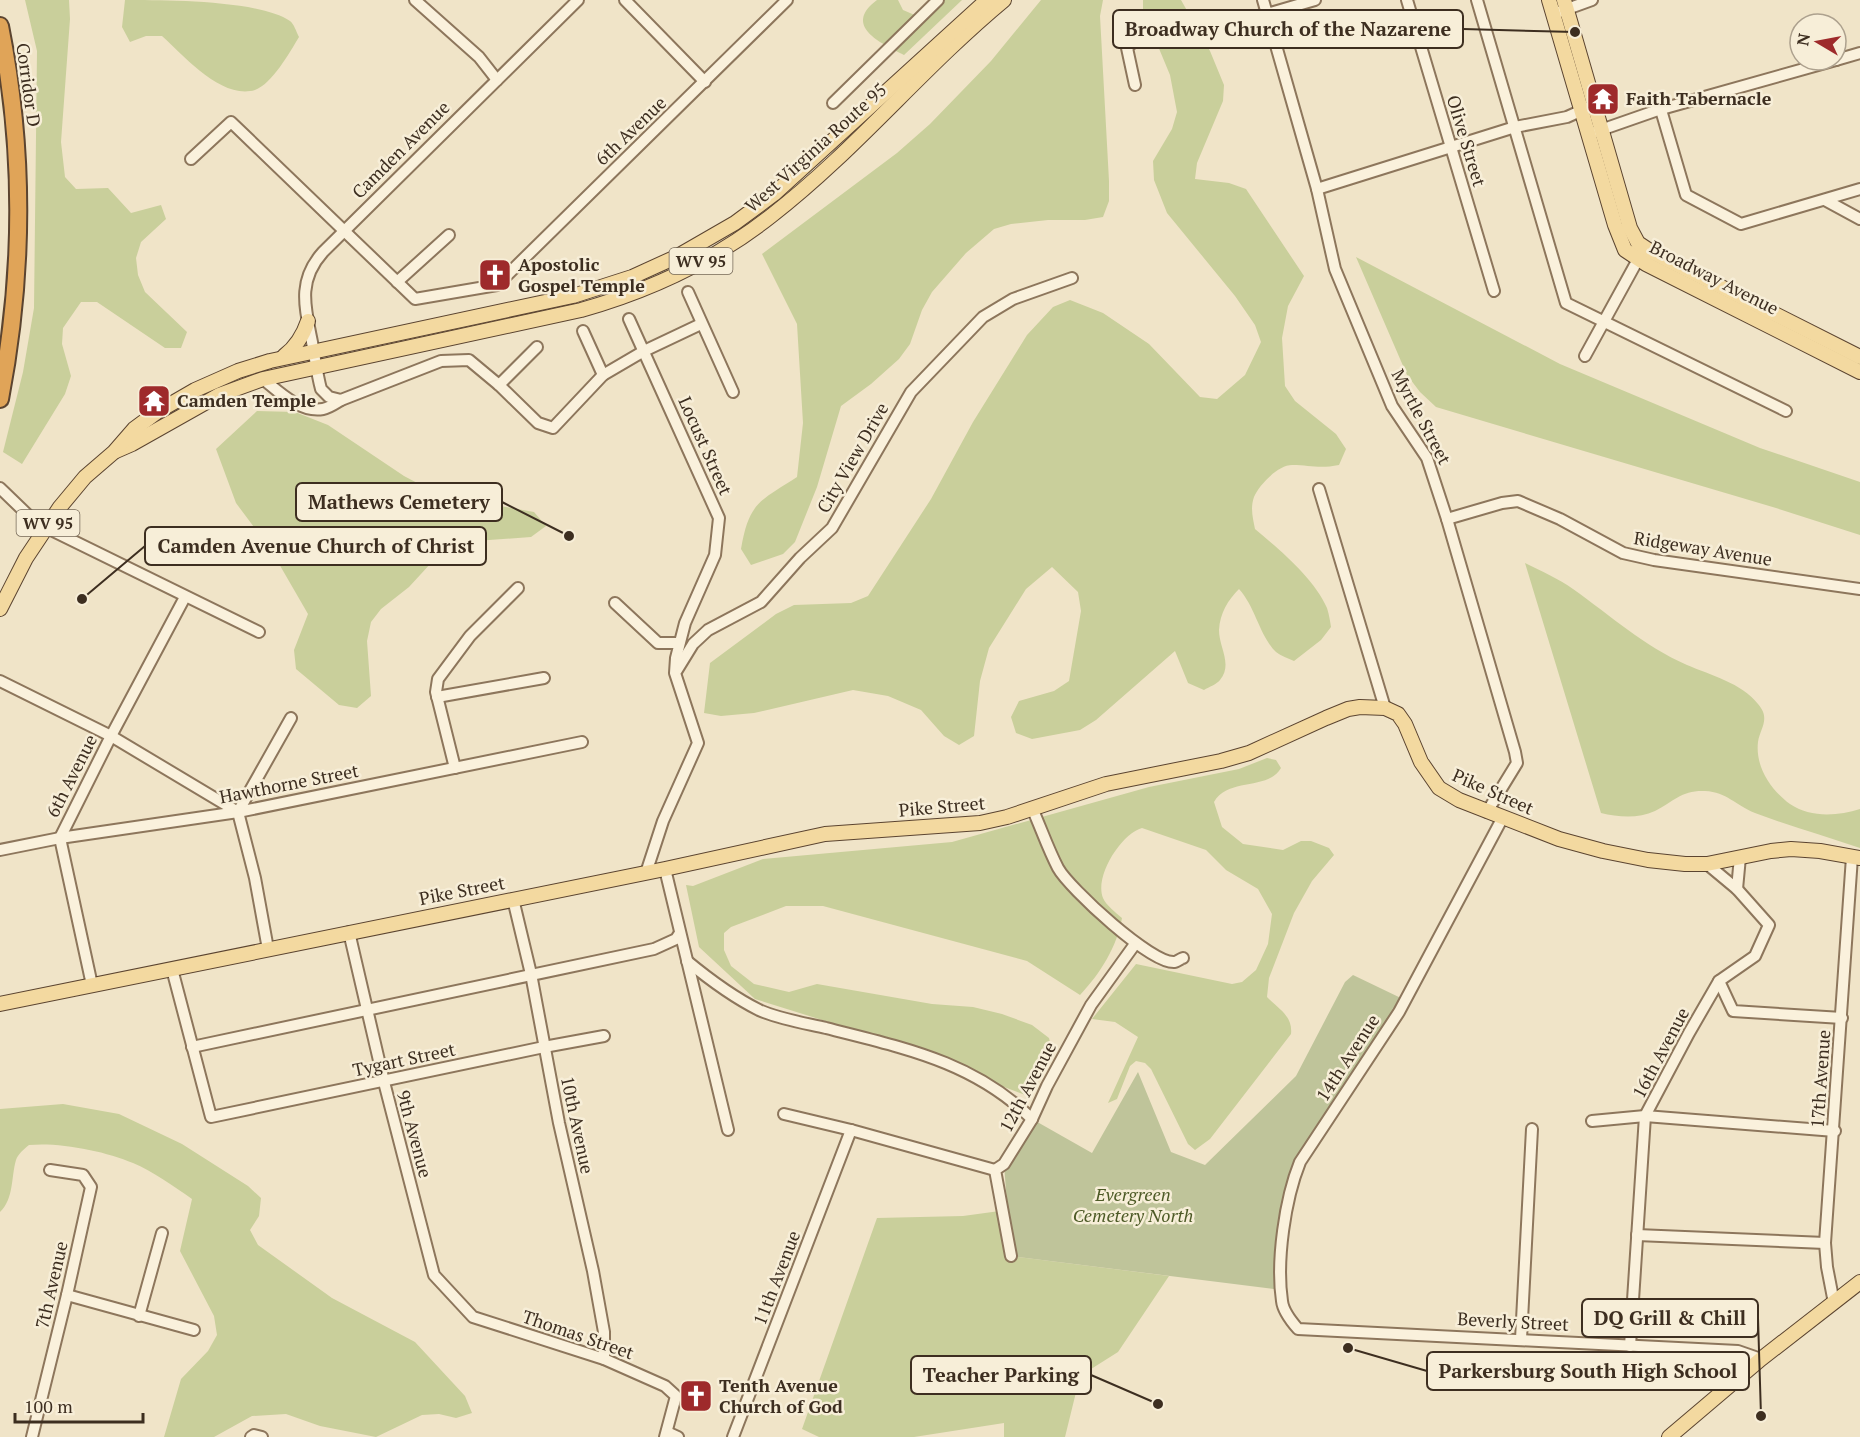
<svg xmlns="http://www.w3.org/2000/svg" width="1860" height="1437" font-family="'PT Serif',serif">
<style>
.green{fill:#c9cf9b}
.cemetery{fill:#bfc49a}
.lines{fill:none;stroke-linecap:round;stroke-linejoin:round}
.minor-casing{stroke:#8d765c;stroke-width:14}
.major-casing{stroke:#5b4430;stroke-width:16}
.highway-casing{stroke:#5b4430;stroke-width:20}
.minor{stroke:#faf1dc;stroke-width:10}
.major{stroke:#f3d9a0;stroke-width:14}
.highway{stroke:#e0a458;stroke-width:16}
.labels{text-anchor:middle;stroke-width:5;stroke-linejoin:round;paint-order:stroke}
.shield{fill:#f7eed8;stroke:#756857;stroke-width:1.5}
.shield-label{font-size:16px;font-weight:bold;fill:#3d2e20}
.street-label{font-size:18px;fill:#3d2e20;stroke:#f7eed8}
.poi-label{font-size:18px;font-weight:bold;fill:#3d2e20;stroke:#f7eed8;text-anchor:start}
.park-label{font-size:18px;font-style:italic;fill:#4d5a26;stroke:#f7eed8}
.leader{fill:none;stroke:#3d2e20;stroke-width:2}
.callout-dot{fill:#3d2e20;stroke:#f7eed8;stroke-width:2}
.callout{fill:#f7eed8;stroke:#3d2e20;stroke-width:2}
.callout-label{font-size:20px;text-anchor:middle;font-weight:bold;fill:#3d2e20}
</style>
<rect width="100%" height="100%" fill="#f0e4c8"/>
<g class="green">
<polygon points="25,0 69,0 70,19 61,142 65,177 76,189 108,188 131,213 161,205 166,219 141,242 136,258 138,275 145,292 187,332 181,348 165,348 97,302 81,302 63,328 62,344 71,376 65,394 22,464 3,452 23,372 34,308 37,51"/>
<path d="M125 0C164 0 260 0 290 21 294 24 296 31 299 37 290 52 272 84 255 90 222 100 184 56 162 36H146L130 42 122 27Z"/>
<path d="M877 0H898L903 10 924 19 941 0H962L904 55C881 43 842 26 877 0Z"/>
<path d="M1041 0H1103L1100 16 1109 181V201L1103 217 1085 220H1048L1011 224 994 229 966 253 932 292 922 310 910 344 899 359 871 384 841 406 817 487 795 542 783 554 751 565 741 549C749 502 760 501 797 477L803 423 797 324 762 254 897 153 930 124 991 61Z"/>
<path d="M1143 0H1181L1210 51 1224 85 1223 101 1197 163 1195 179 1229 183 1246 189 1304 276 1288 306 1282 338 1285 386 1295 401 1336 434 1346 449 1339 465C1319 469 1310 465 1292 465 1278 465 1259 485 1254 497 1250 508 1253 519 1255 529 1280 550 1314 578 1327 608 1329 614 1330 621 1331 627L1321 640 1294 661C1288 658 1281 656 1276 652 1259 635 1256 608 1239 589 1228 600 1220 613 1219 630 1219 648 1233 664 1220 680 1217 684 1209 687 1204 690L1188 683 1175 651 1096 720 1080 730 1032 739 1016 733 1011 717 1019 701 1054 691 1069 681 1081 611 1078 592 1052 567 1026 589 989 648 980 681 974 736 959 745 944 736 921 710 888 696 853 690 754 713 721 716 704 713 710 663 776 614 794 605 851 603 868 596 931 499 973 422 1027 335 1053 307 1070 300 1103 313 1149 344 1200 397 1217 399 1245 375 1261 342 1255 325 1235 296 1167 213 1154 180 1153 161 1172 129 1177 112 1170 75 1143 10Z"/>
<polygon points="1356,257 1560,364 1760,448 1860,482 1860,535 1776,508 1436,407 1420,392 1407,375"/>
<polygon points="257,411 295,412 328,425 404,476 440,495 534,512 546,526 531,537 461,542 432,562 409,587 381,609 371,622 367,641 371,696 357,708 339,705 296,669 294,650 308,614 271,550 236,503 216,449"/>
<path d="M1525 563C1541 571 1559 579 1573 589 1611 616 1644 646 1687 665 1710 675 1742 683 1758 704 1771 719 1760 728 1758 742 1755 767 1771 790 1790 804 1810 818 1838 816 1860 809V848C1825 836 1789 826 1755 813 1735 805 1727 792 1705 791 1682 790 1674 801 1655 811 1638 819 1618 817 1601 813Z"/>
<path d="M1267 758 1276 760 1281 768C1268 791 1229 777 1214 802L1222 827 1243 844 1283 850 1301 841H1311L1329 848 1334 855 1312 881 1294 913 1269 978 1267 997C1279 1009 1293 1016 1291 1034L1210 1139 1195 1150 1188 1144 1151 1069 1145 1063 1136 1061 1130 1066 1117 1099 1108 1103 1138 1037 1115 1022 1092 1019 1136 964 1232 984 1242 982 1256 970 1268 944 1272 914 1258 889 1226 870 1206 850 1142 828C1122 833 1094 876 1103 898 1106 905 1116 913 1122 918 1117 947 1100 974 1080 995L1027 961 823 906H786L731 927 724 933V950L731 966 754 984 789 992 817 984 932 1004 973 1007 1002 1014 1032 1025 1049 1038 1051 1046 1028 1096 854 1030 755 999 699 947 686 885 693 886 763 859 952 842 1149 787 1239 769Z"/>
<path d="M63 1104 119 1114 182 1144 248 1186 261 1198 259 1216 250 1230 258 1245 332 1298 415 1342 465 1396 472 1413 456 1418 439 1414 422 1415 376 1437 320 1426 286 1414 252 1416 214 1437H164L181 1379 208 1351 217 1335 214 1316 180 1251 192 1199C175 1187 152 1171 133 1163 105 1151 59 1142 29 1145 24 1149 18 1154 16 1160 11 1177 14 1199 0 1212V1109Z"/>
<polygon points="1007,1210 1011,1256 1169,1276 1118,1352 1080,1376 1065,1437 1004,1437 1004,1423 914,1437 819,1437 802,1429 877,1218 963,1216"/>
</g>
<polygon class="cemetery" points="1353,975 1405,1000 1291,1185 1281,1290 1011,1256 1004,1164 1032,1119 1092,1153 1138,1072 1171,1152 1205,1165 1296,1076 1345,982"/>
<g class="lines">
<defs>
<g id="minor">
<polyline points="415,0 479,57 497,80"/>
<path d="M578 0 323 252C297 281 305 307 312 342 315 358 317 374 321 389L329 397 341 400 441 361 469 360 499 385 538 423 553 428 603 375 644 351 701 324"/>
<polyline points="625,0 705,82"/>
<polyline points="1263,0 1317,189 1335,269 1392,406 1427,458 1447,519 1515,752 1517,763 1487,812"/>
<polyline points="1407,0 1494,291"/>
<polyline points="1477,0 1566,303 1786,411"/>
<polyline points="1559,12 1592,0"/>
<polyline points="1836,60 1860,53"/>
<polyline points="1135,85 1127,48 1133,42 1267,14 1315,0"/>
<polyline points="833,103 938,0"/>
<polyline points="1661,110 1686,195 1741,224 1860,189"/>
<polyline points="1595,132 1658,110 1836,60"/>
<polyline points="191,159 231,122 415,299 497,285 787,0"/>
<polyline points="1317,189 1515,127 1567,117 1587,108"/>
<polyline points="1825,200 1860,219"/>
<polyline points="397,282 449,235"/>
<polyline points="688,292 733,392"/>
<polyline points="629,319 719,518 715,555 685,623 676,658 675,673 698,743 663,821 646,873"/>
<polyline points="583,331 603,375"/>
<polyline points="1585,356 1641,254"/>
<path d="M263 379C279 392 300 413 323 409 329 408 336 403 341 400"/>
<polyline points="499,385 537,347"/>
<polyline points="0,488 30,517 45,527 259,632"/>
<polyline points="1319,489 1385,708"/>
<polyline points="1447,519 1502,503 1518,501 1560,519 1623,553 1654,560 1860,589"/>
<polyline points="615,603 658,643 679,643"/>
<polyline points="677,670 693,644 708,630 761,602 800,558 832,528 911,392 983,317 1013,299 1072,278"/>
<polyline points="0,681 111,736 238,812"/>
<polyline points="437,697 544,678"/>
<polyline points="455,768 436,692 438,679 470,636 518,588"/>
<path d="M1032 808C1041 828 1048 849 1058 868 1069 888 1152 965 1175 962 1176 962 1182 958 1183 958"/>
<path d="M1503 817 1399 1012 1300 1162C1285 1199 1276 1261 1282 1301 1283 1311 1291 1321 1298 1329L1738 1351 1761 1359"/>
<polyline points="0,850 60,838 238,812 582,742"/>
<polyline points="665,869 728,1130"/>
<polyline points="1737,889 1740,857"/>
<polyline points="513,899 531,974 559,1123 593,1271 604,1332 604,1359"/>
<polyline points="349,932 384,1082 434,1275 473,1317 604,1359 665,1386 676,1396 665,1437"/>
<polyline points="268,949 255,878 238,812 291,718"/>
<path d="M687 961C710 980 733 997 759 1010 779 1019 804 1023 826 1028 903 1048 973 1061 1032 1119"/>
<polyline points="172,969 211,1117 544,1047 604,1036"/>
<polyline points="1719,981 1733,1011 1842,1018"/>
<polyline points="92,985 60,838 111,736 185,597"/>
<polyline points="192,1047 654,949 676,939 680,933"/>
<polyline points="784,1114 851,1130 995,1170"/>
<polyline points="1592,1121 1645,1116 1835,1131"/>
<polyline points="1637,1235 1825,1243"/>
<polyline points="1011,1256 995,1170 1004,1164 1032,1119 1047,1086 1091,1005 1135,944"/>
<polyline points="67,1295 194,1330"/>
<polyline points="1834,1303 1827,1267 1825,1243 1852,857"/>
<polyline points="139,1316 162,1233"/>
<polyline points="1521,1339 1532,1129"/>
<polyline points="1630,1346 1645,1116 1689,1033 1719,981 1755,956 1769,925 1737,889 1707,864"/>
<polyline points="667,1432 678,1437"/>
<polyline points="32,1437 67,1295 91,1187 83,1175 50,1170"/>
<polyline points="251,1437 254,1435 262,1437"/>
<polyline points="733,1437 851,1130"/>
</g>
<g id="major">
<polyline points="1549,0 1615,225 1625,250 1646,264 1860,372"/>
<polyline points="1564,0 1630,228 1638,243 1650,251 1860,357"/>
<path d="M284 356C296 347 303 336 308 321"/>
<path d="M116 451 132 444 219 395 263 379 581 310C649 291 715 260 771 216 855 151 922 68 1004 0"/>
<polyline points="0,609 26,558 60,507 85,477 114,452 134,429 157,412 195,390 238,371 270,361 573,296 632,277 676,257 735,223 774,194 987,0"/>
<polyline points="0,1004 665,869 825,834 980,823 1007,817 1106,784 1221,761 1249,753 1326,718 1348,709 1360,707 1385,708 1398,714 1405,724 1421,762 1439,788 1459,800 1559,839 1603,851 1648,860 1685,864 1707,864 1771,851 1791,849 1820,851 1860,858"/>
<polyline points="1669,1437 1761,1359 1860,1282"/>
</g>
<path id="highway" d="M0 26C25 151 24 274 0 399"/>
</defs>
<use href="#minor" class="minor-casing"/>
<use href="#major" class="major-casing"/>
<use href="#highway" class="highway-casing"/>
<use href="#minor" class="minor"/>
<use href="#major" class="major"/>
<use href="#highway" class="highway"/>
</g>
<defs>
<symbol id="temple-square" viewBox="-11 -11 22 22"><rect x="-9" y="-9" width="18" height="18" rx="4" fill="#9e2a2b" stroke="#f7eed8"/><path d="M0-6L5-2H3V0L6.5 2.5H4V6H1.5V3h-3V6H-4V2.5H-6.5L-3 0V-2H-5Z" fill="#fff"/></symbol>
<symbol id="church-square" viewBox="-11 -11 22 22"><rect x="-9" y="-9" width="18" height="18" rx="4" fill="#9e2a2b" stroke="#f7eed8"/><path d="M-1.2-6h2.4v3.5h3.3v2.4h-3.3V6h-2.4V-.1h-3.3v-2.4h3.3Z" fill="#fff"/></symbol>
</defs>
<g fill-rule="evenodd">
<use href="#temple-square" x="1584" y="80" width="38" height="38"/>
<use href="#church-square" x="476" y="256" width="38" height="38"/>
<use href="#temple-square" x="135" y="382" width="38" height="38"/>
<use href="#church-square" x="677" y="1377" width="38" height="38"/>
</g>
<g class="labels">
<g class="shield">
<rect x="669.5" y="248" width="63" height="26" rx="4.5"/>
<rect x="16.5" y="510" width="63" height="26" rx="4.5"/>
</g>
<g class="shield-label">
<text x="701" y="267">WV 95</text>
<text x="48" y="529">WV 95</text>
</g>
<g class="street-label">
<text transform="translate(28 85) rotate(82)" y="6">Corridor D</text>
<text transform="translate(631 131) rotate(-44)" y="6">6th Avenue</text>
<text transform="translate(1466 141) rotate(73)" y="6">Olive Street</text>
<text transform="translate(816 148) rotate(-42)" y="6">West Virginia Route 95</text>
<text transform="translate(401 150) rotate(-45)" y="6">Camden Avenue</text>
<text transform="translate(1714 278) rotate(27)" y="6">Broadway Avenue</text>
<text transform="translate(1421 417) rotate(62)" y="6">Myrtle Street</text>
<text transform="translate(705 446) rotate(66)" y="6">Locust Street</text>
<text transform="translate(853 458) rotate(-60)" y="6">City View Drive</text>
<text transform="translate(1703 549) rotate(9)" y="6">Ridgeway Avenue</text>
<text transform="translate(72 776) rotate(-63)" y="6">6th Avenue</text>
<text transform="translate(289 784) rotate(-11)" y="6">Hawthorne Street</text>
<text transform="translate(1493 792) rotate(24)" y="6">Pike Street</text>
<text transform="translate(942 807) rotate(-5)" y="6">Pike Street</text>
<text transform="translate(462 891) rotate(-11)" y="6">Pike Street</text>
<text transform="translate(1661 1053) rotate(-62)" y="6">16th Avenue</text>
<text transform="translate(1348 1058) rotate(-57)" y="6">14th Avenue</text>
<text transform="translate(404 1060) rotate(-12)" y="6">Tygart Street</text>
<text transform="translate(1821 1079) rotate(-86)" y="6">17th Avenue</text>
<text transform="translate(1028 1087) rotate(-62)" y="6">12th Avenue</text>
<text transform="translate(577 1125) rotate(78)" y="6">10th Avenue</text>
<text transform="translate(414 1134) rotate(75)" y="6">9th Avenue</text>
<text transform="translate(777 1278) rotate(-69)" y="6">11th Avenue</text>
<text transform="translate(52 1285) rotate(-77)" y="6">7th Avenue</text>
<text transform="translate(1513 1322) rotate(3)" y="6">Beverly Street</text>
<text transform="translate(578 1335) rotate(19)" y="6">Thomas Street</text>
</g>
<g class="poi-label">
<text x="1626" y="105">Faith Tabernacle</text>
<text x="518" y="271">Apostolic<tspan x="518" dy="21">Gospel Temple</tspan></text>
<text x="177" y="407">Camden Temple</text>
<text x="719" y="1392">Tenth Avenue<tspan x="719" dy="21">Church of God</tspan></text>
</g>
<g class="park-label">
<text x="1133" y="1201">Evergreen<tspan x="1133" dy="21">Cemetery North</tspan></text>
</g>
</g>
<path class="leader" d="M1575 32L1463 29M569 536L502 502M82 599L145 546M1761 1416L1758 1318M1348 1348L1427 1371M1158 1404L1091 1375"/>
<g class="callout-dot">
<circle cx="1575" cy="32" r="6"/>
<circle cx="569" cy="536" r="6"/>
<circle cx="82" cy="599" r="6"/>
<circle cx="1761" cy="1416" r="6"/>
<circle cx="1348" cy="1348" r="6"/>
<circle cx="1158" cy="1404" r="6"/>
</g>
<g class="callout">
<rect x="1113" y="10" width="350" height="38" rx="6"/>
<rect x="296" y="483" width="206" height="38" rx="6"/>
<rect x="145" y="527" width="341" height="38" rx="6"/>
<rect x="1582" y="1299" width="176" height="38" rx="6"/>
<rect x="1427" y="1352" width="322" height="38" rx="6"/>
<rect x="911" y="1356" width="180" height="38" rx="6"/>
</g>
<g class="callout-label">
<text x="1288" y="36">Broadway Church of the Nazarene</text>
<text x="399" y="509">Mathews Cemetery</text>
<text x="316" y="553">Camden Avenue Church of Christ</text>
<text x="1670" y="1325">DQ Grill &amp; Chill</text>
<text x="1588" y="1378">Parkersburg South High School</text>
<text x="1001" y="1382">Teacher Parking</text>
</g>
<g transform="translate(1818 42) rotate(280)"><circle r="28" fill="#f7eed8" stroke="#ada18e" stroke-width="1.5"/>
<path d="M0-4.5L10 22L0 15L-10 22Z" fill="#9e2a2b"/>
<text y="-9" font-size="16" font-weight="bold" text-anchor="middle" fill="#3d2e20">N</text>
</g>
<path d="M15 1413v9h128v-9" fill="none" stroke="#3d2e20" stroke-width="3"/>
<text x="24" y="1413" font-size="18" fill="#3d2e20" stroke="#f7eed8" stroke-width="4.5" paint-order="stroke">100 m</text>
</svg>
